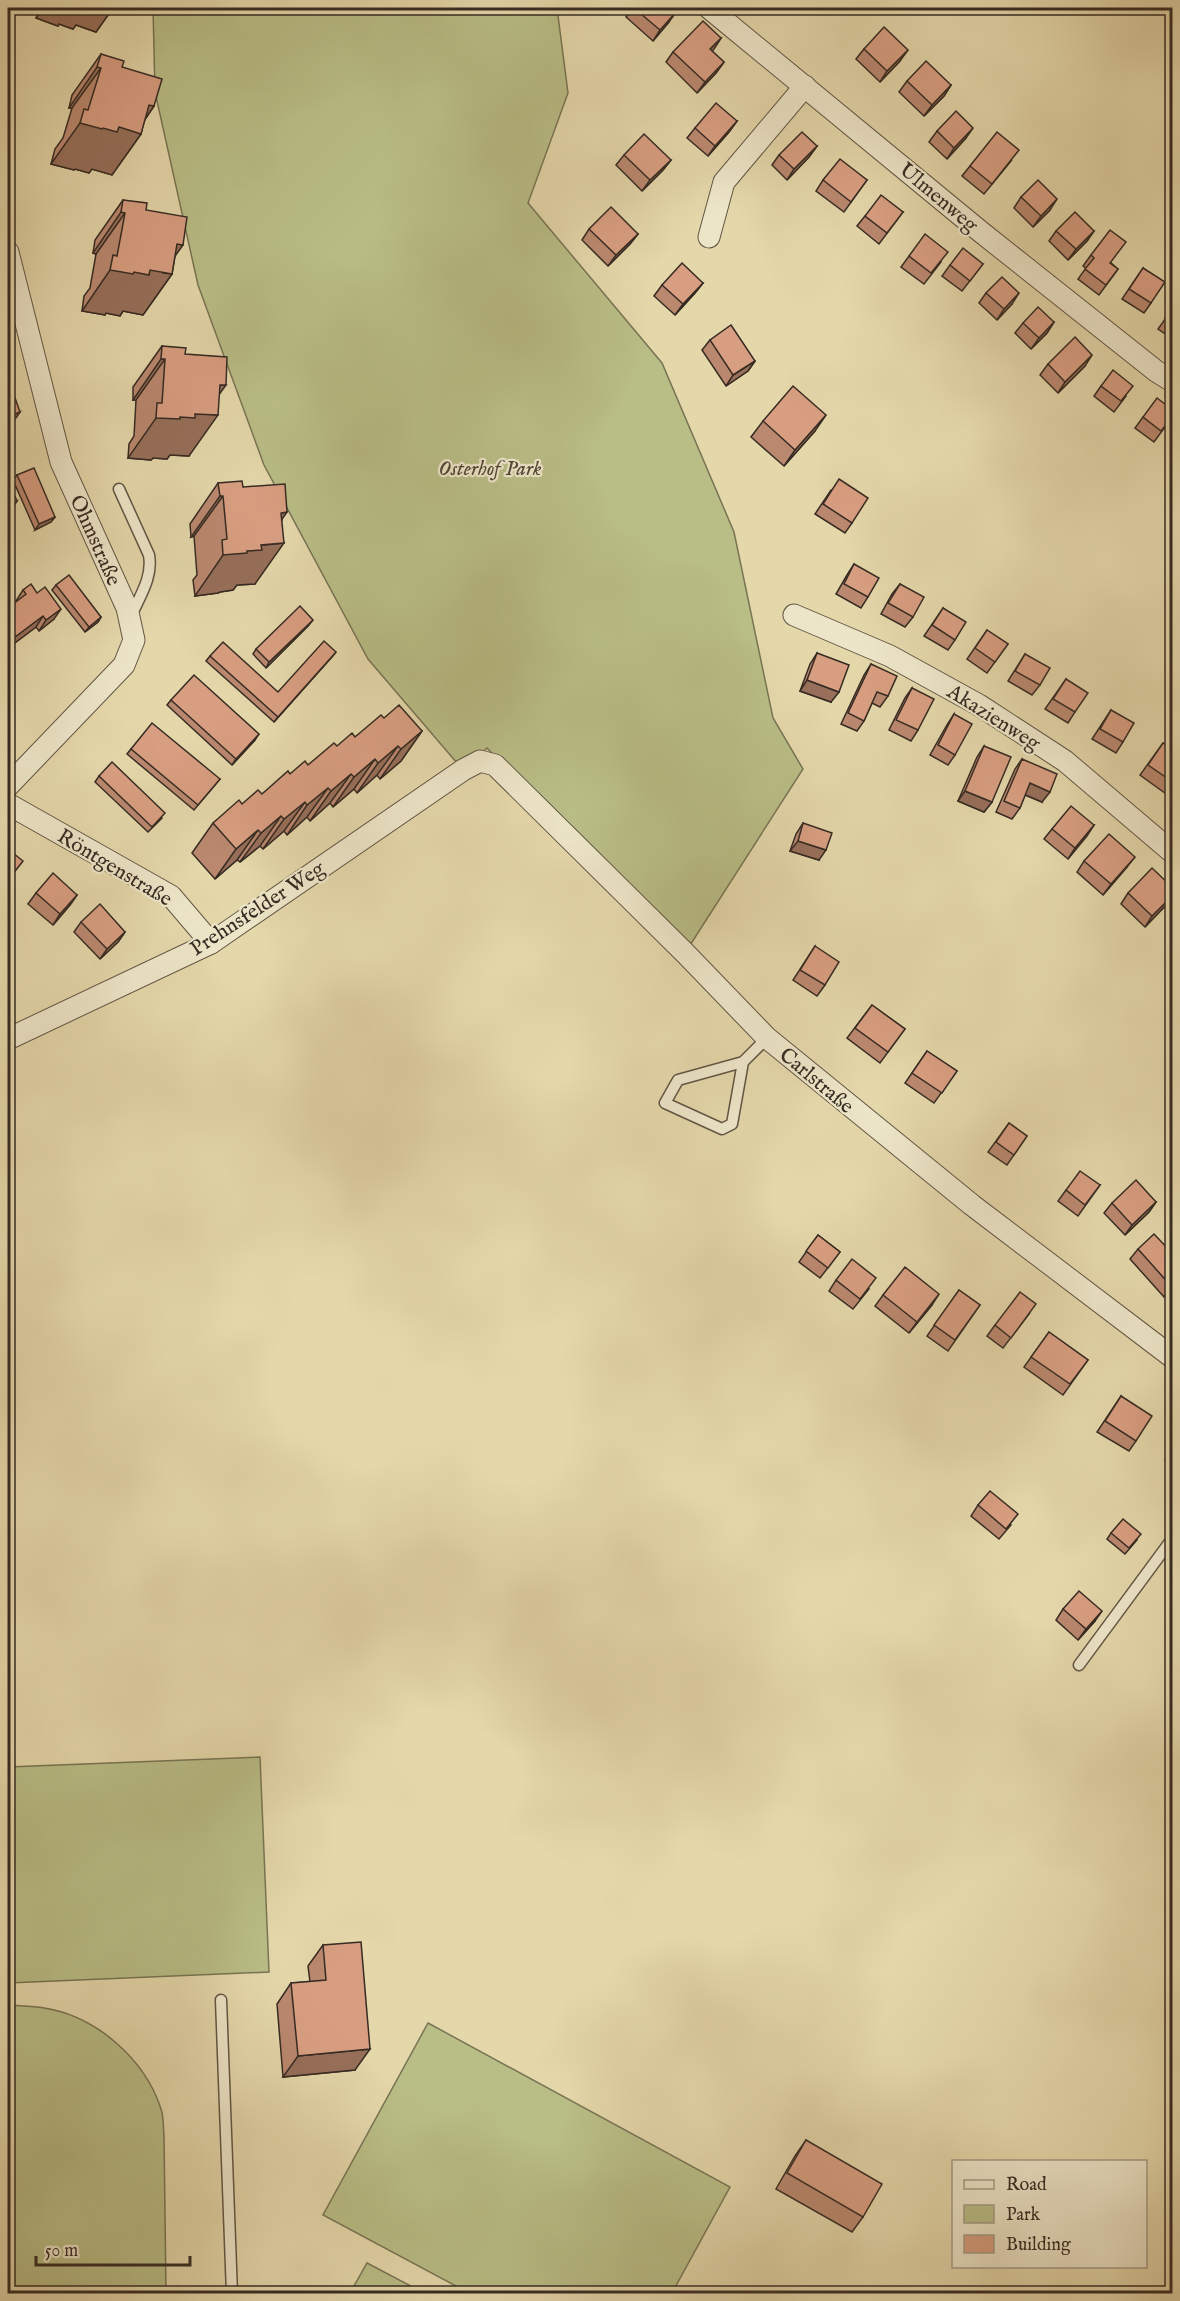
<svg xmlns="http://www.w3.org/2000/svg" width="1180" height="2301" font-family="'IM FELL English',serif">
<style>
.green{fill:#b9bd86;stroke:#787454;stroke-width:1.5}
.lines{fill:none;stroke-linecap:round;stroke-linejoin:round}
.service-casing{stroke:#625645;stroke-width:13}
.minor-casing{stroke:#625645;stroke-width:23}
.service{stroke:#ede5c8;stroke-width:10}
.minor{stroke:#ede5c8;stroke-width:21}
.wall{fill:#ba886f;stroke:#362b23;stroke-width:1.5}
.shaded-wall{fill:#976f5a;stroke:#362b23;stroke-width:1.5}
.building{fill:#d89e81;stroke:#362b23;stroke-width:1.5}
.labels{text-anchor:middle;stroke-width:4.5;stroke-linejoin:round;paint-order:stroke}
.street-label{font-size:21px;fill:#362b23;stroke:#ede5c8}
.park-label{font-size:21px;font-style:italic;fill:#504837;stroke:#ede5c8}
</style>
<rect width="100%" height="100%" fill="#e4d7aa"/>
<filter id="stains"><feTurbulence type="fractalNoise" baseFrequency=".00333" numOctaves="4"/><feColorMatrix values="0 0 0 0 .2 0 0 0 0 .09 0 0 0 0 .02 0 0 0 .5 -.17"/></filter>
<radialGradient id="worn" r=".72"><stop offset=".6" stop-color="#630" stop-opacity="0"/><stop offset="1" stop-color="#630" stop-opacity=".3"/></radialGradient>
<g class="green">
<polygon points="153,8 557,8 568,93 528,203 662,363 734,532 773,718 803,769 685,953 487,748 463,770 368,659 264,465 198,285 155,92"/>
<polygon points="260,1757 269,1972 8,1983 8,1767"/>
<path d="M8 2005C20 2006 32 2006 44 2008 96 2016 145 2059 161 2109 164 2117 163 2127 164 2136L166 2293H8Z"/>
<polygon points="428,2023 730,2187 672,2293 469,2293 323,2215"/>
<polygon points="367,2263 424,2293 350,2293"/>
</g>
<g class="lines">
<defs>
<g id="service">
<path d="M119 489 149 555C153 577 140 596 131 616"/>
<polyline points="743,1062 732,1124 722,1129 665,1103 678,1080 743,1062 767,1038"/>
<polyline points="1079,1665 1172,1539"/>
<polyline points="221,2000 232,2294"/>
</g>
<g id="minor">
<polyline points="709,8 981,232 1156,371 1172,381"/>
<polyline points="709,237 724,182 805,86"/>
<polyline points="8,252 61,462 127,608 134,640 124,665 8,786"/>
<polyline points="794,615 890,656 979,705 1065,761 1172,852"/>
<polyline points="8,804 171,896 211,943"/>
<polyline points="8,1039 211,943 463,770 480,761 495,765 685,953 767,1038 972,1205 1172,1357"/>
</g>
</defs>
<use href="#service" class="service-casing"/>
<use href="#minor" class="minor-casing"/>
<use href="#service" class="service"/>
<use href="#minor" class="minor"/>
</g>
<g class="wall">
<polygon points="40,8 113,8 96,32 76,25 73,29 59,24 58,26 36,18"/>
<polygon points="633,8 671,8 669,22 653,41 626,17"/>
<polygon points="721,38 712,51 724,62 716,73 697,93 666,62 673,52"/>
<polygon points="864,49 900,61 880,82 856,59"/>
<polygon points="101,54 122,67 154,106 144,121 141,134 112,175 92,169 89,173 75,169 74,170 51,164 55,149 63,138 72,108 69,108 72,95"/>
<polygon points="907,81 951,85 944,96 924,116 899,92"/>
<polygon points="737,121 729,132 708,156 687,138 695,128"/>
<polygon points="937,131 966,138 947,159 929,142"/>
<polygon points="817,146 809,157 787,180 772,165 779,155"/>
<polygon points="624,155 671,160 663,170 642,191 616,165"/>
<polygon points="1011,161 984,194 962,176 970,166"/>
<polygon points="823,180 867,180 844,212 816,191"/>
<polygon points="1021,197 1050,210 1033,227 1014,208"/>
<polygon points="123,200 146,210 175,256 172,274 143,315 123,311 120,316 106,313 105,315 82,311 84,296 90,288 96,254 93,253 95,240"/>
<polygon points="903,212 879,244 857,226 865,216"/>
<polygon points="589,229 638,234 630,244 608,266 582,240"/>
<polygon points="1056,231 1094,231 1087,241 1068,260 1049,241"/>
<polygon points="1091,255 1111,263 1118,269 1099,295 1078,279 1086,268 1083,266"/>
<polygon points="909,256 941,262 924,284 901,267"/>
<polygon points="983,264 962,291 942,276 950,265"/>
<polygon points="1143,268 1151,303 1144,313 1122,299"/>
<polygon points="703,283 695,293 675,315 654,296 662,285"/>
<polygon points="986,293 1012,304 997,320 979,303"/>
<polygon points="1173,308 1173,339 1158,329"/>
<polygon points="1054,322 1047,333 1031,349 1015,333 1023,323"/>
<polygon points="710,340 755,361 748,371 726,386 702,350"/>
<polygon points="162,346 185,354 219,395 189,456 170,455 167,459 153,458 151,460 128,458 129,444 134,436 136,400 133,400 133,387"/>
<polygon points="1048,364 1085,366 1058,393 1040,375"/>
<polygon points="1101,386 1126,396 1114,412 1094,396"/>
<polygon points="1173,416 1154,442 1135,428 1143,417"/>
<polygon points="763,421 815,431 784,466 751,437"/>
<polygon points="17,475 55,517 51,522 35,530 13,480"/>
<polygon points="218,483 243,487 282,520 255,584 237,585 233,590 220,592 218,593 195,596 193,580 197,575 194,536 191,537 190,524"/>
<polygon points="831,490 852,523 845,533 815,514"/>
<polygon points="854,564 868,597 861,608 836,594 847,575"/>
<polygon points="900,584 913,617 905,627 881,614 892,594"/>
<polygon points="56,585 101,617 98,622 85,632 52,590"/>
<polygon points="23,590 54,619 39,631 36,627 8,648 8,608 16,602 16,601"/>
<polygon points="943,608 955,640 948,650 924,636"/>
<polygon points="309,625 266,668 253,654 256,649"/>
<polygon points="987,630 1008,644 987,673 967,659"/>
<polygon points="336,652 274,722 206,661 210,656 278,692"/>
<polygon points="817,653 831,702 800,691 810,664"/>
<polygon points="1025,654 1040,685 1032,695 1008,681"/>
<polygon points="871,664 888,696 880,707 872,703 864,721 857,731 841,724 864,675"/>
<polygon points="1066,679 1075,712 1068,723 1045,709"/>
<polygon points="912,688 918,730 911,741 889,730 905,698"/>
<polygon points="171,700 255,740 232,765 167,705"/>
<polygon points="1111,710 1123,742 1116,753 1092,739"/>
<polygon points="954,714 955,755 948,765 930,755 947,725"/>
<polygon points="384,718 422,731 401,761 380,779 377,775 357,793 354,789 333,807 330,803 310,821 307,817 287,835 284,831 263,849 260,846 240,862 237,860 215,879 192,853 213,823 242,804 262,794 290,774 308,765 355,737"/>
<polygon points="1163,743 1173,750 1173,790 1169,796 1140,775"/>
<polygon points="984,746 992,802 984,812 958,801 977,757"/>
<polygon points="131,749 220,779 194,810 127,754"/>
<polygon points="1022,759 1042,802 1025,795 1020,808 1012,819 996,812 1015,769"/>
<polygon points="99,776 162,818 148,832 95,782"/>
<polygon points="803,823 819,860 790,851 796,834"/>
<polygon points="1094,825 1068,859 1044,839 1052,829"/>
<polygon points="1084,861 1127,867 1103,895 1077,872"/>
<polygon points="1173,888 1173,896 1169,902 1145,927 1121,904 1128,893"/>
<polygon points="36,893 77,895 70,905 53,925 28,904"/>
<polygon points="81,922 125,932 118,942 100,959 74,932"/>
<polygon points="1173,930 1173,941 1168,936"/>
<polygon points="815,946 825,985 817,996 793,980"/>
<polygon points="872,1005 905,1029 880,1063 847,1038"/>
<polygon points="927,1051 957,1071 934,1103 905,1083"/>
<polygon points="1009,1123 1027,1136 1007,1165 988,1152"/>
<polygon points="1100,1185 1078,1216 1058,1201 1066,1190"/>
<polygon points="1156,1202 1149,1212 1125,1235 1104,1213 1112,1203"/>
<polygon points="818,1235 840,1252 820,1278 799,1262"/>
<polygon points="1138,1249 1173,1254 1173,1289 1164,1297 1130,1259"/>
<polygon points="836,1280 869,1289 853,1309 829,1291"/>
<polygon points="959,1290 980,1305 948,1351 927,1336"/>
<polygon points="883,1295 932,1305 909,1333 875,1306"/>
<polygon points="1029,1314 1003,1348 987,1336 995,1325"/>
<polygon points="1049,1332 1088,1360 1063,1395 1024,1367"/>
<polygon points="1121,1396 1136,1441 1129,1451 1097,1432"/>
<polygon points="1173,1450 1173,1466 1165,1460"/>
<polygon points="978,1505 1011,1525 999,1539 971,1516"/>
<polygon points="1111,1533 1137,1540 1125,1554 1107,1539"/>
<polygon points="1063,1609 1095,1621 1078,1640 1056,1620"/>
<polygon points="323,1945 355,2070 283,2077 277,2004 291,1983 310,1982 308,1966"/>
<polygon points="806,2140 863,2217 852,2232 776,2189 795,2156"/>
</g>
<g class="shaded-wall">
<polygon points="43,8 113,8 96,32 76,25 73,29 59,24 58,26 36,18"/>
<polygon points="676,12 669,22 653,41 660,30"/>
<polygon points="721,38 714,49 703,60 710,49"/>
<polygon points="908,50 900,61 880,82 887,71"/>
<polygon points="724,62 716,73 697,93 705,82"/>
<polygon points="97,67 101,68 72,108 69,108"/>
<polygon points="951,85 944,96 924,116 932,105"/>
<polygon points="149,105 154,106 136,132 141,134 112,175 92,169 89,173 75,169 74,170 51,164 80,123 103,128 119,127"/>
<polygon points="737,121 729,132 708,156 715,146"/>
<polygon points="973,128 966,138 947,159 954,148"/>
<polygon points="817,146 809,157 787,180 794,169"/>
<polygon points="671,160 663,170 642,191 650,180"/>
<polygon points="1057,199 1050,210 1033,227 1041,216"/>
<polygon points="121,212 125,213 96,254 93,253"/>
<polygon points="1094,231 1087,241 1068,260 1076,249"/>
<polygon points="638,234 630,244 608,266 616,255"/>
<polygon points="177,244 183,245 163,273 172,274 143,315 123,311 120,316 106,313 105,315 82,311 110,270 134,272 150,270"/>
<polygon points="703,283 695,293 675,315 683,304"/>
<polygon points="1019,293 1012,304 997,320 1004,309"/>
<polygon points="1054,322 1047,333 1031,349 1039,338"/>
<polygon points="1092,355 1085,366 1058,393 1065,382"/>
<polygon points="161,359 165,359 136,400 133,400"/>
<polygon points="755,361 748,371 726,386 733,375"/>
<polygon points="220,385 226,385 205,414 218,415 189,456 170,455 167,459 153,458 151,460 128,458 156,418"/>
<polygon points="20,412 16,418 8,421 8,417"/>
<polygon points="826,415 815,431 784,466 795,450"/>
<polygon points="220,496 223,496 194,536 191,537"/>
<polygon points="17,501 10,512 8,513 8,505"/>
<polygon points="287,512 264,545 284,543 255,584 237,585 233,590 220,592 218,593 195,596 223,555 281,513"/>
<polygon points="55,517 51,522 35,530 39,524"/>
<polygon points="61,609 54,619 39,631 46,620"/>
<polygon points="43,616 36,627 8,648 8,645 11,640"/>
<polygon points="101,617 98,622 85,632 89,627"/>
<polygon points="313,620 309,625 266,668 269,662"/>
<polygon points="336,652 332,657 274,722 278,717"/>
<polygon points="807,680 839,692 831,702 800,691"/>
<polygon points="422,731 401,761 380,779 401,749"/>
<polygon points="259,734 255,740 232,765 236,759"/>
<polygon points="398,746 377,775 357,793 378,763"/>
<polygon points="375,759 354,789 333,807 354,777"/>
<polygon points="351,774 330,803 310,821 331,791"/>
<polygon points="1030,783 1050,792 1042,802 1023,794"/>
<polygon points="328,788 307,817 287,835 307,805"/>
<polygon points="965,791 992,802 984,812 958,801"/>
<polygon points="305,802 284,831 263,849 284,819"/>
<polygon points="281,816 260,846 240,862 261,833"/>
<polygon points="1094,825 1087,836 1068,859 1075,848"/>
<polygon points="258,830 237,860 215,879 236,849"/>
<polygon points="798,841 826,850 819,860 790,851"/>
<polygon points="1135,857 1127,867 1103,895 1111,884"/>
<polygon points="77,895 70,905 53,925 60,914"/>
<polygon points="1173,895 1169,902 1145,927 1152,916"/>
<polygon points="125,932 118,942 100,959 107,949"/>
<polygon points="1156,1202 1149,1212 1125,1235 1132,1225"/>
<polygon points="1173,1285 1173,1289 1164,1297 1171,1286"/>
<polygon points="939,1294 932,1305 909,1333 917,1322"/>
<polygon points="1102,1611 1095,1621 1078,1640 1086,1629"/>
<polygon points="370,2049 355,2070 283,2077 298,2056"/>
</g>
<g class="building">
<polygon points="634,8 671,8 676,12 660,30"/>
<polygon points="703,21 721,38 710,49 724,62 705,82 673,52"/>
<polygon points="884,27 908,50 887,71 864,49"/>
<polygon points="101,54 124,61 122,67 162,79 154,106 149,105 141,134 119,127 117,132 103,128 102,129 80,123 84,109 88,110 101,68 97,67"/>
<polygon points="926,61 951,85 932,105 907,81"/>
<polygon points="716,103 737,121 715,146 695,128"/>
<polygon points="956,111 973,128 954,148 937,131"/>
<polygon points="802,132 817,146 794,169 779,155"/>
<polygon points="997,132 1019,150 992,184 970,166"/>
<polygon points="644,134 671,160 650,180 624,155"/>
<polygon points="840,159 867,180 851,202 823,180"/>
<polygon points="1038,180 1057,199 1041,216 1021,197"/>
<polygon points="881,195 903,212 887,233 865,216"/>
<polygon points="123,200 147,203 146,210 187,217 183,245 177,244 172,274 150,270 149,275 134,272 133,274 110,270 113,255 117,256 125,213 121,212"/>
<polygon points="611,207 638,234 616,255 589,229"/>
<polygon points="1075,212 1094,231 1076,249 1056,231"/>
<polygon points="1110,230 1126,242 1110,263 1118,269 1106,285 1085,269 1094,258 1091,255"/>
<polygon points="925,234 948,252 931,273 909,256"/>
<polygon points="963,248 983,264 970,281 950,265"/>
<polygon points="682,263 703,283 683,304 662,285"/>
<polygon points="1143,268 1165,282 1151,303 1129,289"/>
<polygon points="1002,277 1019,293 1004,309 986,293"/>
<polygon points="1038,307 1054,322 1039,338 1023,323"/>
<polygon points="1173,308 1173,323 1165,318"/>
<polygon points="731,325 755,361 733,375 710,340"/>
<polygon points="1075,337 1092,355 1065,382 1048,364"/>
<polygon points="162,346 186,348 185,354 227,357 226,385 220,385 218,415 195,414 195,418 180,417 180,419 156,418 157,403 162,403 165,359 161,359"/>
<polygon points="1113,370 1133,386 1121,401 1101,386"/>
<polygon points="8,378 20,412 8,417"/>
<polygon points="793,386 826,415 795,450 763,421"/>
<polygon points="1157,398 1173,410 1173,416 1161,431 1143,417"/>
<polygon points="34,468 55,517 39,524 17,475"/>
<polygon points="8,479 17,501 8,505"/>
<polygon points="839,479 868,498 852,523 823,504"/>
<polygon points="242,481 243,487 285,484 287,512 281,513 284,543 261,545 262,550 247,551 247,553 223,555 222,540 227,539 223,496 220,496 218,483"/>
<polygon points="854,564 879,578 868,597 844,584"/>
<polygon points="69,575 101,617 89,627 56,585"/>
<polygon points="31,584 37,593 45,587 61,609 46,620 43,616 11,640 8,636 8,608 26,594 23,590"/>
<polygon points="900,584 924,597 913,617 888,603"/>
<polygon points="300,606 313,620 269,662 256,649"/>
<polygon points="943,608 966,622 955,640 932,625"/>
<polygon points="987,630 1008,644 995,662 975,648"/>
<polygon points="324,641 336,652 278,717 210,656 223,642 278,692"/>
<polygon points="817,653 849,665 839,692 807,680"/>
<polygon points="1025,654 1050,668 1040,685 1015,671"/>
<polygon points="871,664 897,676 888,696 877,692 864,721 848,713"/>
<polygon points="194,675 259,734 236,759 171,700"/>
<polygon points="1066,679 1088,693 1075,712 1053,699"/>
<polygon points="912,688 934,699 918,730 896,720"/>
<polygon points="399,705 422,731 401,749 398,746 378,763 375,759 354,777 351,774 331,791 328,788 307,805 305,802 284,819 281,816 261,833 258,830 236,849 213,823 239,800 242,804 258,790 262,794 288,771 290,774 305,761 308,765 334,743 337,746 352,733 355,737 381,715 384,718"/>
<polygon points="1111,710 1134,723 1123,742 1100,729"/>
<polygon points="954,714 972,724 955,755 938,745"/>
<polygon points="152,723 220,779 198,805 131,749"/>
<polygon points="1163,743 1173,750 1173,782 1148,765"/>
<polygon points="984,746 1011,757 992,802 965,791"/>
<polygon points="1022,759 1057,774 1050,792 1030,783 1020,808 1004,801"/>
<polygon points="112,762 165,813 152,827 99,776"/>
<polygon points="1071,806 1094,825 1075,848 1052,829"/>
<polygon points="803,823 832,833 826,850 798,841"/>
<polygon points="1109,834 1135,857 1111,884 1084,861"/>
<polygon points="8,849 23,861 8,880"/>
<polygon points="1152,868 1173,888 1173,895 1152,916 1128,893"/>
<polygon points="53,873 77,895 60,914 36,893"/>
<polygon points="100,904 125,932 107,949 81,922"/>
<polygon points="815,946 839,962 825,985 800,970"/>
<polygon points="872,1005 905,1029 888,1052 855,1028"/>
<polygon points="927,1051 957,1071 942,1093 912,1073"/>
<polygon points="1009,1123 1027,1136 1014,1155 996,1142"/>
<polygon points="1080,1171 1100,1185 1085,1205 1066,1190"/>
<polygon points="1136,1180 1156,1202 1132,1225 1112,1203"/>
<polygon points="1154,1234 1173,1254 1173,1285 1171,1286 1138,1249"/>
<polygon points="818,1235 840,1252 828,1268 806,1251"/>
<polygon points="852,1259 876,1278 860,1299 836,1280"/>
<polygon points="905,1267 939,1294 917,1322 883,1295"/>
<polygon points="959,1290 980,1305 955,1340 934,1325"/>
<polygon points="1020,1292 1036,1304 1011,1338 995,1325"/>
<polygon points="1049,1332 1088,1360 1070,1384 1031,1357"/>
<polygon points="1121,1396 1152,1416 1136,1441 1105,1421"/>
<polygon points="1173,1450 1173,1458 1169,1455"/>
<polygon points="990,1491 1018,1514 1006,1529 978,1505"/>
<polygon points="1123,1519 1141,1534 1129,1548 1111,1533"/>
<polygon points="1079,1591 1102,1611 1086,1629 1063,1609"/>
<polygon points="361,1942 370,2049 298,2056 291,1983 326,1980 323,1945"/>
<polygon points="806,2140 882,2184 863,2217 787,2173"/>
</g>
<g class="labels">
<g class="street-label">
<text transform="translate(939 197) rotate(40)" y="7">Ulmenweg</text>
<text transform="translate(96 540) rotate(66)" y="7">Ohmstraße</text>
<text transform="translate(994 717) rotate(32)" y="7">Akazienweg</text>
<text transform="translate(115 867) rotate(31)" y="7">Röntgenstraße</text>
<text transform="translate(257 908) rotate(-33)" y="7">Prehnsfelder Weg</text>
<text transform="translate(817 1080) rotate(40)" y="7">Carlstraße</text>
</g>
<g class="park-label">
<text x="490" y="475">Osterhof Park</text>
</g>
</g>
<rect width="1180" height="2301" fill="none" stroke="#e4d7aa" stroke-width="30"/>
<rect x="9" y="9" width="1162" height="2283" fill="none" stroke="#362b23" stroke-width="3"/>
<rect x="15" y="15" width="1150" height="2271" fill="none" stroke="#362b23" stroke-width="1.5"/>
<rect x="952" y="2160" width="195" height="108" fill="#ede5c8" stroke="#a49b86" stroke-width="1.5"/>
<rect x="964" y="2180" width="30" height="9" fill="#ede5c8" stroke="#a49b86" stroke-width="1.5"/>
<text x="1006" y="2190" font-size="18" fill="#362b23">Road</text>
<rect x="964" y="2205" width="30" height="18" fill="#b9bd86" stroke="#a49b86" stroke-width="1.5"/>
<text x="1006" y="2220" font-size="18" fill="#362b23">Park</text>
<rect x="964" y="2235" width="30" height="18" fill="#d89e81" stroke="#a49b86" stroke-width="1.5"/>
<text x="1006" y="2250" font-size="18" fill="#362b23">Building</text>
<path d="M36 2256v9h154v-9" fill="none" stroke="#362b23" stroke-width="3"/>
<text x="45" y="2256" font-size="18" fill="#362b23" stroke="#ede5c8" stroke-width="4.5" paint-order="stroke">50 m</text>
<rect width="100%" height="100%" filter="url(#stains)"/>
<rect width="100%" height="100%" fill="url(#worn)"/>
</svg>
